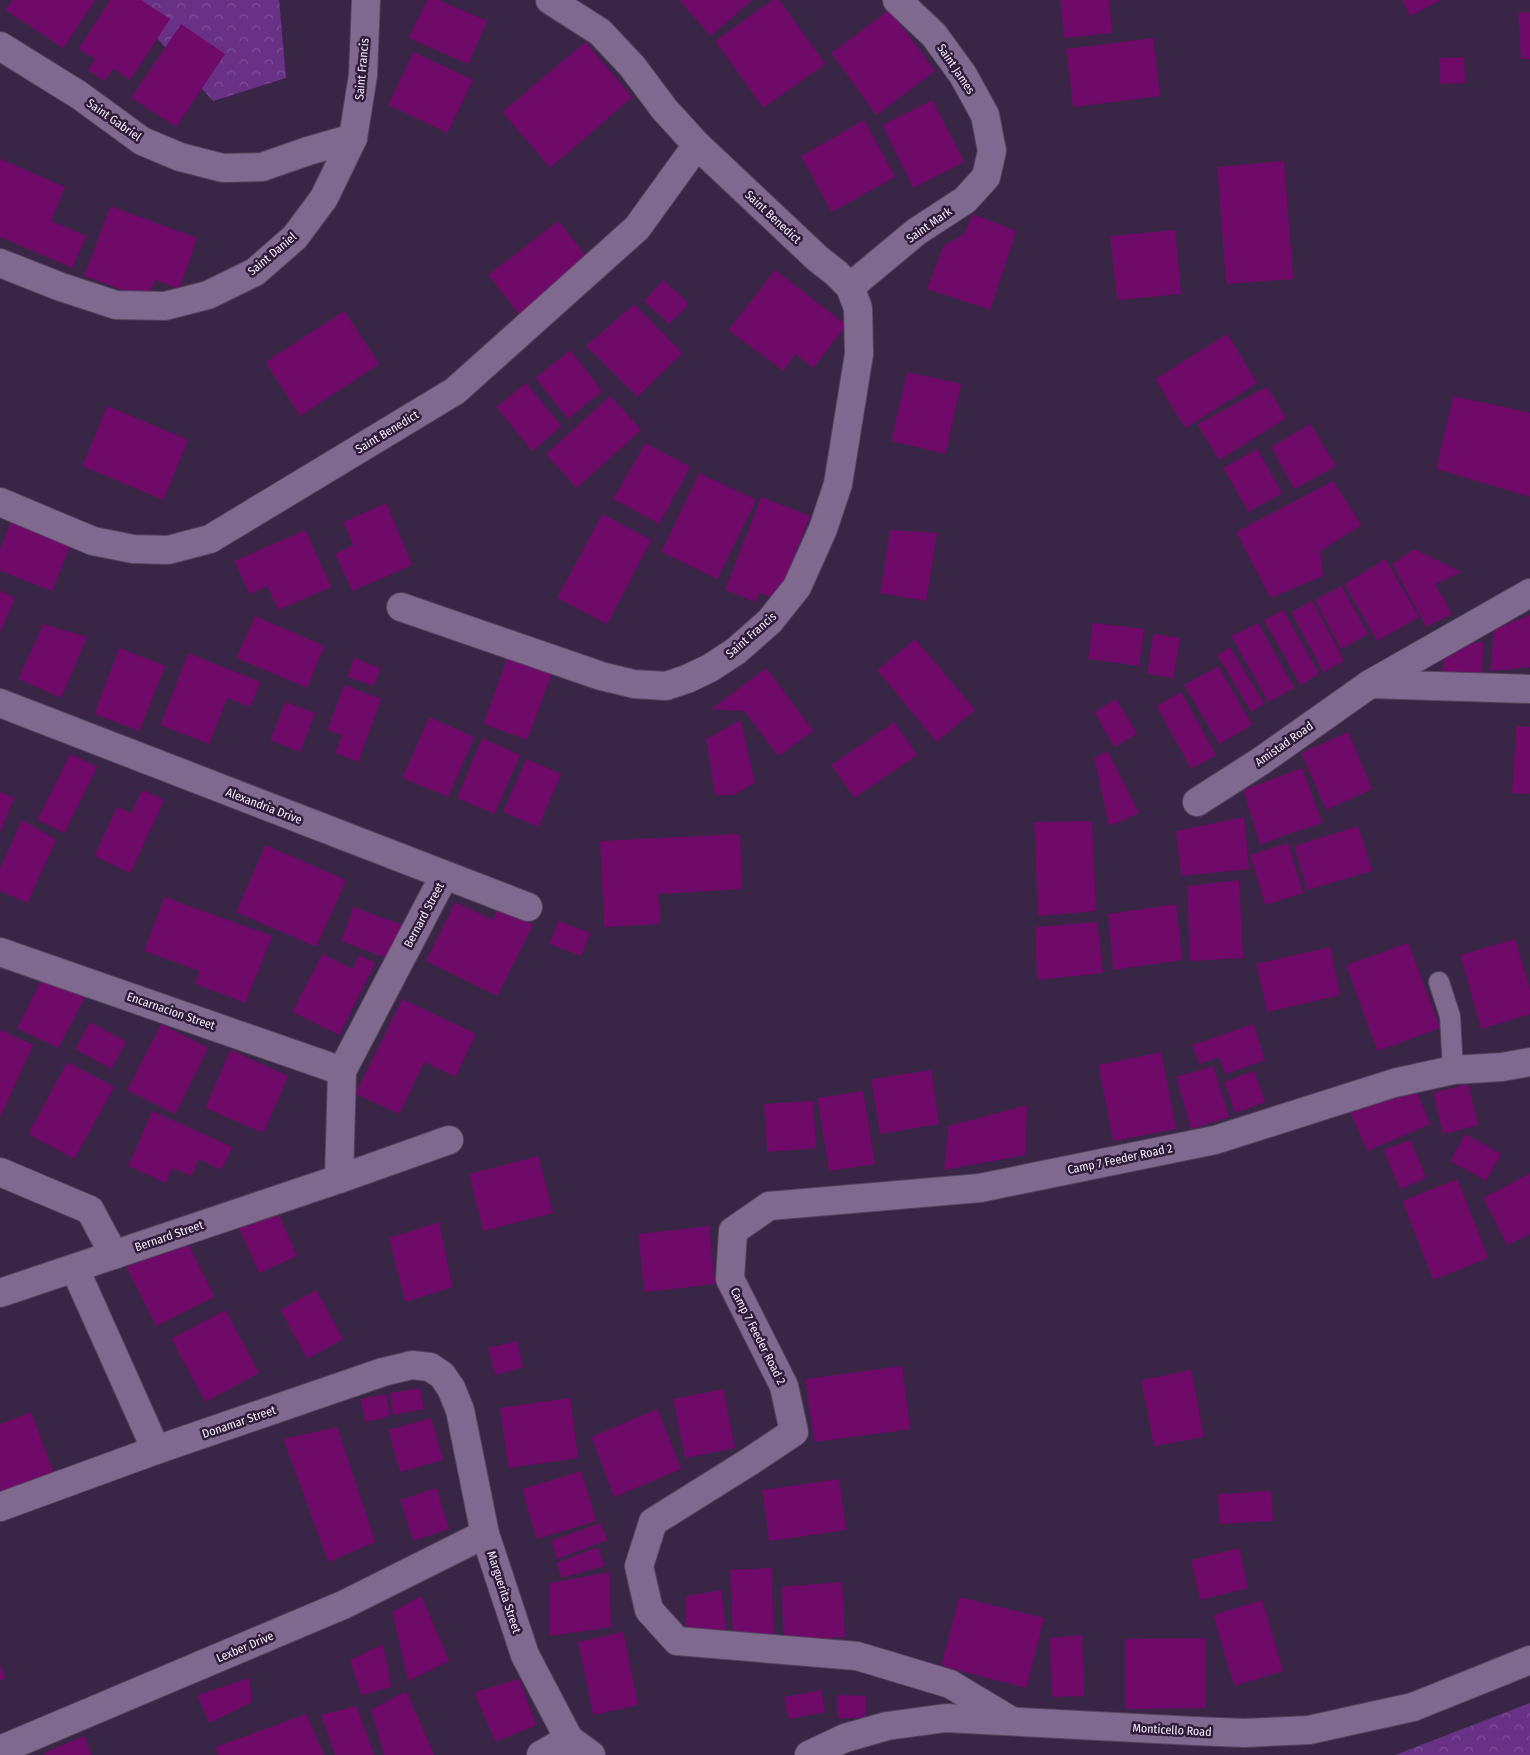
<svg xmlns="http://www.w3.org/2000/svg" width="1530" height="1755" font-family="'Fira Sans Condensed',sans-serif">
<style>
.forest{fill:url(#forest-crowns)}
.building{fill:#700a68}
.lines{fill:none;stroke-linecap:round;stroke-linejoin:round}
.lane-casing{stroke:#53435d;stroke-width:22}
.street-casing{stroke:#53435d;stroke-width:30}
.secondary-casing{stroke:#53435d;stroke-width:30}
.lane{stroke:#80698e;stroke-width:20}
.street{stroke:#80698e;stroke-width:28}
.secondary{stroke:#80698e;stroke-width:28}
.labels{text-anchor:middle;stroke-width:5;stroke-linejoin:round;paint-order:stroke}
.street-label{font-size:12px;fill:#f6ecfd;stroke:#2f1b3a}
</style>
<defs>
<pattern id="forest-crowns" width="20" height="18" patternUnits="userSpaceOnUse" patternTransform="scale(1.25)"><rect width="20" height="18" fill="#683185"/><path d="M2 6a3 3 0 1 1 6 0M12 15a3 3 0 1 1 6 0" fill="none" stroke="#7e4f97"/></pattern>
</defs>
<rect width="100%" height="100%" fill="#392545"/>
<g class="forest">
<polygon points="123,0 279,0 286,78 213,101"/>
<polygon points="1530,1703 1530,1755 1395,1755"/>
</g>
<g class="building">
<polygon points="12,0 95,0 63,48 5,10"/>
<polygon points="110,0 141,0 170,19 130,80 113,69 104,81 87,70 95,59 78,49"/>
<polygon points="427,0 438,0 487,21 468,64 408,38"/>
<polygon points="679,0 752,0 710,36"/>
<polygon points="772,0 779,0 825,64 763,108 715,41"/>
<polygon points="1060,0 1109,0 1112,33 1064,38"/>
<polygon points="1402,0 1441,0 1410,16"/>
<polygon points="889,10 935,71 876,115 831,53"/>
<polygon points="1530,12 1530,59 1521,59 1518,13"/>
<polygon points="181,24 225,54 176,127 131,98"/>
<polygon points="1153,38 1160,96 1073,107 1066,49"/>
<polygon points="585,42 632,97 550,168 502,112"/>
<polygon points="413,52 473,80 447,133 388,105"/>
<polygon points="1464,57 1465,83 1440,84 1439,58"/>
<polygon points="932,100 964,162 913,188 882,125"/>
<polygon points="864,120 895,177 831,212 801,156"/>
<polygon points="0,159 65,187 51,221 86,236 72,268 0,237"/>
<polygon points="1284,161 1293,279 1226,284 1217,167"/>
<polygon points="110,206 197,238 179,289 155,280 147,299 84,276"/>
<polygon points="972,214 1016,231 990,310 927,289 943,246 964,234"/>
<polygon points="558,221 592,264 522,318 488,275"/>
<polygon points="1175,230 1181,294 1117,300 1110,236"/>
<polygon points="775,270 846,325 813,368 795,354 783,371 728,330"/>
<polygon points="663,280 689,304 669,324 644,301"/>
<polygon points="634,304 682,353 637,397 586,346"/>
<polygon points="344,311 379,364 300,416 265,362"/>
<polygon points="1227,334 1257,383 1185,428 1155,379"/>
<polygon points="570,350 602,391 568,419 535,378"/>
<polygon points="907,372 961,384 945,454 891,441"/>
<polygon points="526,383 561,426 532,451 496,407"/>
<polygon points="1267,387 1286,418 1219,460 1197,424"/>
<polygon points="610,396 641,430 576,488 546,454"/>
<polygon points="1453,396 1530,413 1530,497 1436,469"/>
<polygon points="107,406 188,440 163,500 82,466"/>
<polygon points="1310,424 1336,466 1294,489 1271,447"/>
<polygon points="645,443 690,467 659,524 613,499"/>
<polygon points="1257,449 1282,493 1248,512 1223,468"/>
<polygon points="699,473 756,500 717,579 661,552"/>
<polygon points="1333,481 1361,525 1320,551 1323,576 1270,598 1236,532"/>
<polygon points="761,497 810,516 777,600 759,593 755,602 725,590"/>
<polygon points="386,503 412,565 352,591 335,554 353,545 343,522"/>
<polygon points="602,514 651,540 607,624 557,598"/>
<polygon points="11,520 71,543 52,591 0,571 0,549"/>
<polygon points="305,530 331,587 278,610 267,586 249,594 234,561"/>
<polygon points="890,530 937,533 926,601 880,593"/>
<polygon points="1414,549 1461,572 1435,584 1452,614 1426,627 1392,564"/>
<polygon points="1385,559 1419,617 1377,641 1344,584"/>
<polygon points="1341,586 1368,634 1341,649 1315,600"/>
<polygon points="0,591 15,598 0,632"/>
<polygon points="1312,601 1344,661 1323,672 1291,612"/>
<polygon points="1283,610 1319,674 1300,685 1264,620"/>
<polygon points="1530,615 1530,667 1490,671 1494,629"/>
<polygon points="255,616 324,646 307,688 236,658"/>
<polygon points="1092,623 1144,629 1139,666 1088,659"/>
<polygon points="1258,623 1294,688 1268,702 1231,636"/>
<polygon points="43,624 87,637 61,698 18,679"/>
<polygon points="1153,634 1180,638 1173,678 1147,674"/>
<polygon points="915,639 975,710 936,742 877,670"/>
<polygon points="1483,642 1482,675 1441,681 1445,646"/>
<polygon points="1230,647 1264,704 1251,712 1217,655"/>
<polygon points="119,648 165,666 139,731 94,714"/>
<polygon points="510,650 554,667 527,740 483,724"/>
<polygon points="188,653 260,682 250,707 227,698 209,744 160,725"/>
<polygon points="354,658 380,668 374,686 347,677"/>
<polygon points="1218,666 1252,725 1219,744 1184,685"/>
<polygon points="766,668 813,731 778,756 744,711 711,709"/>
<polygon points="344,685 381,699 358,762 335,753 342,735 327,730"/>
<polygon points="1181,692 1216,755 1191,769 1156,706"/>
<polygon points="1116,699 1137,734 1114,747 1094,712"/>
<polygon points="285,702 315,713 300,752 270,740"/>
<polygon points="429,717 474,737 448,797 402,778"/>
<polygon points="740,720 755,783 733,795 715,795 706,739"/>
<polygon points="894,722 917,755 854,798 831,765"/>
<polygon points="1516,726 1530,727 1530,794 1512,793"/>
<polygon points="1348,732 1372,789 1326,810 1301,753"/>
<polygon points="482,738 520,755 494,814 457,798"/>
<polygon points="1107,751 1139,813 1109,826 1094,758"/>
<polygon points="70,754 97,767 64,833 37,820"/>
<polygon points="526,759 561,774 538,827 503,812"/>
<polygon points="1302,768 1322,823 1285,835 1260,845 1243,790"/>
<polygon points="142,790 164,800 130,873 94,856 117,807 131,813"/>
<polygon points="0,792 14,798 0,832"/>
<polygon points="1244,817 1249,869 1181,876 1176,831"/>
<polygon points="22,820 56,840 27,903 0,891 0,868"/>
<polygon points="1092,821 1096,911 1038,916 1034,822"/>
<polygon points="1358,826 1372,871 1307,890 1294,846"/>
<polygon points="740,834 742,889 658,894 660,924 604,927 600,841"/>
<polygon points="1288,843 1303,893 1265,905 1250,855"/>
<polygon points="265,845 346,880 316,947 236,912"/>
<polygon points="1239,880 1243,958 1190,961 1187,886"/>
<polygon points="164,897 272,936 245,1003 195,984 199,971 144,951"/>
<polygon points="455,902 492,920 498,908 533,925 497,996 426,961"/>
<polygon points="1176,904 1182,960 1113,970 1108,914"/>
<polygon points="353,907 402,925 389,959 341,941"/>
<polygon points="558,921 590,933 581,956 549,944"/>
<polygon points="1097,922 1103,973 1037,980 1035,927"/>
<polygon points="1515,939 1530,990 1530,1014 1481,1029 1460,955"/>
<polygon points="1408,943 1440,1028 1377,1051 1346,965"/>
<polygon points="1330,947 1340,995 1267,1012 1256,964"/>
<polygon points="322,954 352,969 359,955 375,963 339,1035 292,1012"/>
<polygon points="45,972 87,993 58,1048 17,1028"/>
<polygon points="402,999 476,1034 455,1077 424,1062 399,1114 355,1094"/>
<polygon points="90,1022 126,1042 111,1069 75,1049"/>
<polygon points="161,1024 208,1048 175,1114 127,1090"/>
<polygon points="1253,1024 1265,1060 1225,1074 1219,1057 1199,1064 1192,1045"/>
<polygon points="0,1030 33,1045 0,1117"/>
<polygon points="230,1050 288,1076 263,1133 205,1108"/>
<polygon points="1161,1052 1176,1129 1113,1141 1098,1065"/>
<polygon points="67,1062 114,1087 74,1159 28,1134"/>
<polygon points="1213,1066 1229,1117 1191,1129 1176,1077"/>
<polygon points="931,1070 939,1124 880,1134 871,1079"/>
<polygon points="1254,1071 1265,1102 1235,1113 1224,1082"/>
<polygon points="1468,1084 1478,1125 1443,1134 1433,1093"/>
<polygon points="1414,1086 1430,1124 1367,1151 1350,1112"/>
<polygon points="863,1091 875,1164 829,1171 817,1098"/>
<polygon points="813,1101 816,1148 767,1152 764,1104"/>
<polygon points="1027,1105 1025,1155 944,1170 948,1126"/>
<polygon points="152,1111 232,1147 221,1170 199,1159 191,1176 172,1168 165,1183 128,1166"/>
<polygon points="1465,1134 1501,1154 1486,1181 1450,1161"/>
<polygon points="1410,1140 1426,1178 1400,1189 1383,1150"/>
<polygon points="538,1156 553,1213 483,1231 469,1174"/>
<polygon points="1530,1173 1530,1234 1507,1245 1483,1198"/>
<polygon points="1457,1179 1488,1258 1433,1280 1402,1201"/>
<polygon points="273,1202 297,1256 259,1273 235,1220"/>
<polygon points="439,1222 452,1287 405,1302 389,1238"/>
<polygon points="709,1226 715,1284 644,1292 638,1234"/>
<polygon points="185,1238 214,1297 156,1326 126,1267"/>
<polygon points="316,1290 343,1339 307,1359 280,1310"/>
<polygon points="225,1310 259,1373 205,1402 171,1339"/>
<polygon points="517,1341 523,1367 495,1375 488,1348"/>
<polygon points="902,1366 910,1429 814,1442 805,1379"/>
<polygon points="1191,1370 1204,1437 1154,1446 1141,1380"/>
<polygon points="420,1388 424,1409 393,1415 390,1393"/>
<polygon points="723,1389 735,1448 685,1458 673,1399"/>
<polygon points="386,1394 390,1416 365,1422 360,1399"/>
<polygon points="570,1398 578,1458 508,1468 500,1408"/>
<polygon points="657,1409 681,1469 614,1497 591,1437"/>
<polygon points="31,1412 55,1478 0,1498 0,1424"/>
<polygon points="431,1418 443,1460 400,1472 388,1430"/>
<polygon points="337,1427 375,1542 328,1562 283,1439"/>
<polygon points="581,1471 596,1521 536,1539 522,1489"/>
<polygon points="839,1479 846,1530 769,1541 762,1490"/>
<polygon points="436,1488 449,1529 413,1541 400,1500"/>
<polygon points="1271,1491 1273,1521 1219,1524 1218,1494"/>
<polygon points="600,1523 607,1540 557,1559 551,1541"/>
<polygon points="598,1547 604,1566 561,1578 556,1563"/>
<polygon points="1239,1548 1248,1588 1200,1600 1191,1560"/>
<polygon points="771,1568 774,1637 733,1640 730,1570"/>
<polygon points="609,1572 611,1627 550,1636 550,1583"/>
<polygon points="842,1582 845,1637 784,1641 781,1587"/>
<polygon points="721,1590 726,1631 686,1634 685,1596"/>
<polygon points="421,1596 449,1661 408,1681 392,1612"/>
<polygon points="959,1597 1044,1618 1026,1688 941,1666"/>
<polygon points="1262,1600 1283,1671 1234,1686 1213,1615"/>
<polygon points="623,1632 638,1705 593,1715 578,1642"/>
<polygon points="1082,1635 1084,1696 1051,1697 1050,1638"/>
<polygon points="1206,1638 1206,1708 1125,1709 1125,1639"/>
<polygon points="383,1644 391,1687 361,1695 350,1660"/>
<polygon points="0,1665 5,1678 0,1680"/>
<polygon points="249,1678 252,1702 209,1723 197,1695"/>
<polygon points="519,1679 536,1725 495,1742 474,1692"/>
<polygon points="821,1690 825,1712 788,1719 784,1697"/>
<polygon points="406,1691 434,1755 384,1755 371,1710"/>
<polygon points="837,1695 866,1696 865,1718 837,1718"/>
<polygon points="356,1706 374,1755 335,1755 321,1715"/>
<polygon points="306,1714 324,1755 218,1755 215,1747"/>
<polygon points="84,1736 91,1755 45,1755 44,1753"/>
</g>
<g class="lines">
<defs>
<polyline id="lane" points="1439,982 1450,1016 1453,1070"/>
<g id="street">
<polyline points="0,46 79,95 142,141 180,157 223,168 262,167 308,151 353,138"/>
<polyline points="0,263 61,287 116,305 165,306 208,295 255,272 295,237 324,198 353,138 363,75 366,0"/>
<polyline points="850,287 916,232 965,200 986,177 992,151 985,115 963,75 934,35 897,0"/>
<polyline points="0,502 93,541 133,549 168,550 210,539 455,391 637,228 697,145"/>
<polyline points="401,607 601,676 634,684 666,686 687,679 710,668 736,651 770,621 797,587 823,529 838,484 859,354 858,308 850,287 836,273 817,258 697,145 665,110 632,66 600,32 550,0"/>
<polyline points="1370,684 1530,689"/>
<polyline points="0,703 528,907"/>
<polyline points="1197,802 1261,761 1370,684 1530,593"/>
<polyline points="0,952 342,1071"/>
<polyline points="0,1172 90,1210 114,1255"/>
<polyline points="339,1179 342,1071 444,876"/>
<polyline points="75,1269 156,1450"/>
<polyline points="0,1293 339,1179 449,1140"/>
<polyline points="0,1507 156,1450 383,1372 412,1365 430,1367 442,1375 451,1388 460,1410 485,1534 525,1655 569,1739 591,1755"/>
<polyline points="1010,1720 950,1684 857,1656 677,1641 649,1610 639,1566 653,1522 749,1462 794,1432 784,1386 730,1279 733,1231 769,1206 980,1188 1215,1140 1394,1083 1453,1070 1502,1067 1530,1062"/>
<polyline points="0,1750 343,1605 485,1534"/>
<polyline points="541,1755 569,1739"/>
</g>
<polyline id="secondary" points="809,1755 845,1738 887,1726 946,1718 1194,1731 1245,1733 1309,1730 1413,1707 1530,1660"/>
</defs>
<use href="#lane" class="lane-casing"/>
<use href="#street" class="street-casing"/>
<use href="#secondary" class="secondary-casing"/>
<use href="#lane" class="lane"/>
<use href="#street" class="street"/>
<use href="#secondary" class="secondary"/>
</g>
<g class="labels">
<g class="street-label">
<text transform="translate(362 69) rotate(-85)" y="4">Saint Francis</text>
<text transform="translate(956 69) rotate(56)" y="4">Saint James</text>
<text transform="translate(114 120) rotate(35)" y="4">Saint Gabriel</text>
<text transform="translate(773 217) rotate(43)" y="4">Saint Benedict</text>
<text transform="translate(929 225) rotate(-35)" y="4">Saint Mark</text>
<text transform="translate(272 254) rotate(-40)" y="4">Saint Daniel</text>
<text transform="translate(387 432) rotate(-31)" y="4">Saint Benedict</text>
<text transform="translate(751 635) rotate(-41)" y="4">Saint Francis</text>
<text transform="translate(1284 744) rotate(-35)" y="4">Amistad Road</text>
<text transform="translate(264 806) rotate(21)" y="4">Alexandria Drive</text>
<text transform="translate(424 915) rotate(-62)" y="4">Bernard Street</text>
<text transform="translate(171 1011) rotate(19)" y="4">Encarnacion Street</text>
<text transform="translate(1120 1159) rotate(-12)" y="4">Camp 7 Feeder Road 2</text>
<text transform="translate(169 1236) rotate(-19)" y="4">Bernard Street</text>
<text transform="translate(758 1336) rotate(63)" y="4">Camp 7 Feeder Road 2</text>
<text transform="translate(239 1422) rotate(-19)" y="4">Donamar Street</text>
<text transform="translate(504 1592) rotate(72)" y="4">Marguerita Street</text>
<text transform="translate(245 1647) rotate(-23)" y="4">Lexber Drive</text>
<text transform="translate(1172 1730) rotate(3)" y="4">Monticello Road</text>
</g>
</g>
</svg>
